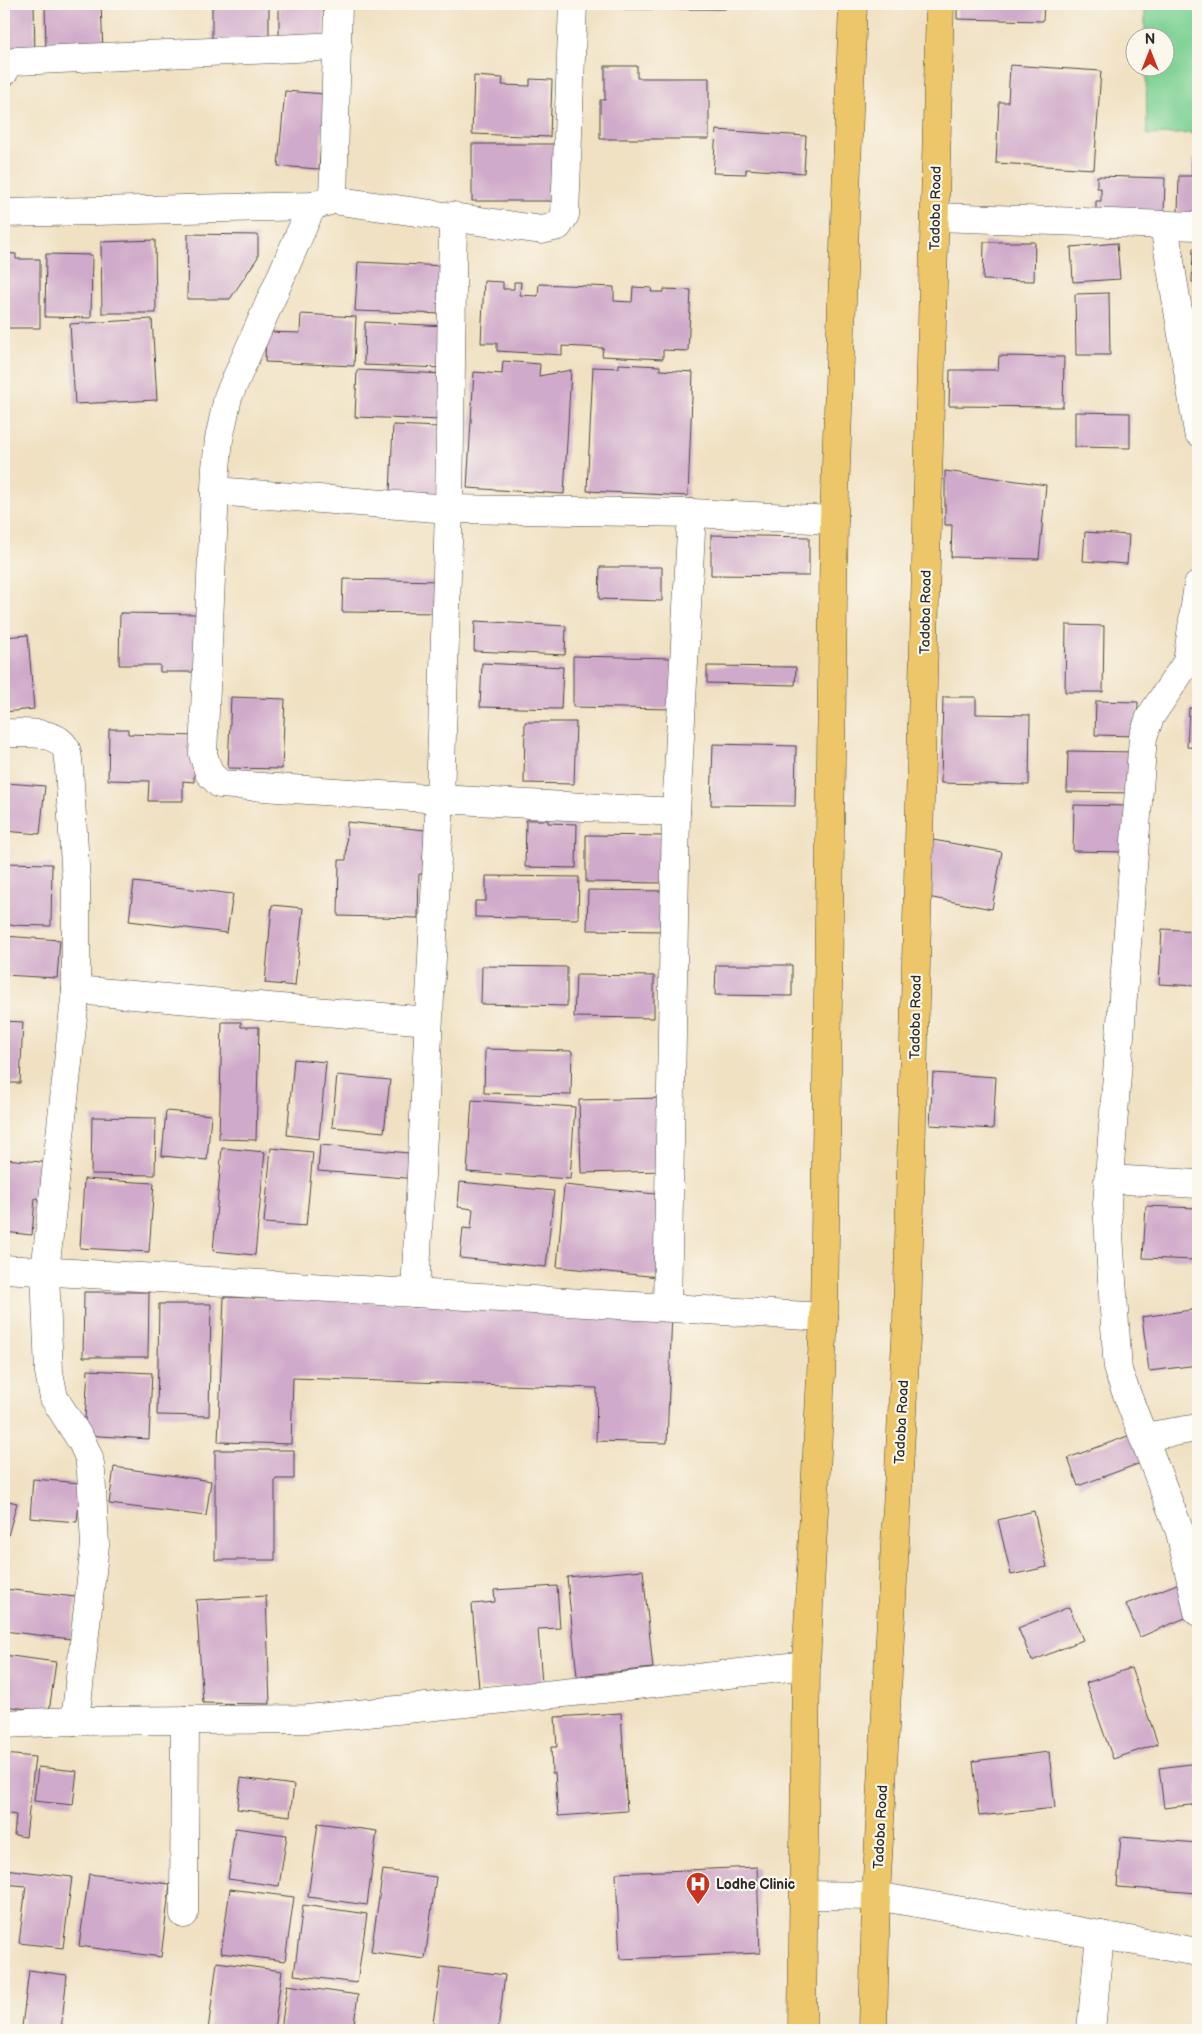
<svg xmlns="http://www.w3.org/2000/svg" width="1202" height="2034" font-family="'Balsamiq Sans',sans-serif">
<style>
.green{fill:#7ed295;stroke:#547e60}
.building{fill:#d0aaca}
.lines{fill:none;stroke-linecap:round;stroke-linejoin:round}
.minor-casing{stroke:#494642;stroke-width:29}
.tertiary-casing{stroke:#494642;stroke-width:29}
.primary-casing{stroke:#494642;stroke-width:29}
.minor{stroke:#fff;stroke-width:28}
.tertiary{stroke:#fff;stroke-width:28}
.primary{stroke:#ecc669;stroke-width:28}
.labels{text-anchor:middle;stroke-width:4.5;stroke-linejoin:round;paint-order:stroke}
.street-label{font-size:14px;fill:#2b2b2b;stroke:#fbf7ec}
.poi-label{font-size:14px;font-weight:bold;fill:#2b2b2b;stroke:#fbf7ec;text-anchor:start}
</style>
<rect width="100%" height="100%" fill="#fbf7ec"/>
<filter id="ink" filterUnits="userSpaceOnUse"><feTurbulence type="fractalNoise" baseFrequency=".02" numOctaves="2"/><feDisplacementMap in="SourceGraphic" scale="10" xChannelSelector="R" yChannelSelector="G"/><feConvolveMatrix kernelMatrix="1 2 1 2 8 2 1 2 1" color-interpolation-filters="sRGB"/></filter>
<filter id="wash" filterUnits="userSpaceOnUse"><feTurbulence type="fractalNoise" baseFrequency=".0096" numOctaves="4" result="noise"/><feDisplacementMap in="SourceGraphic" scale="20" xChannelSelector="R" yChannelSelector="G"/><feGaussianBlur stdDeviation="1.12" result="paint"/><feColorMatrix in="noise" values="0 0 0 0 0 0 0 0 0 0 0 0 0 0 0 0 0 1.4 0 .05"/><feComposite in="paint" operator="in"/></filter>
<g filter="url(#wash)">
<rect width="100%" height="100%" fill="#f0e1c2"/>
<polygon class="green" points="1145,4 1198,4 1198,133 1147,135 1146,68 1164,68 1164,38 1145,37"/>
<g id="blocks">
<g class="building">
<polygon points="4,4 34,4 35,55 4,55"/>
<polygon points="45,4 101,4 103,51 46,53"/>
<rect x="212" y="4" width="57" height="39"/>
<polygon points="279,4 335,4 335,11 324,11 324,36 279,36"/>
<rect x="625" y="4" width="100" height="5"/>
<polygon points="957,4 1044,4 1043,21 957,19"/>
<polygon points="1010,65 1101,71 1094,169 996,163 999,102 1008,102"/>
<polygon points="605,66 637,66 637,78 709,78 709,139 600,139 600,100 605,100"/>
<polygon points="474,76 503,78 502,85 530,86 530,79 552,80 550,137 472,134"/>
<polygon points="285,91 325,94 319,169 278,166"/>
<polygon points="716,130 806,136 804,173 746,169 746,174 713,173"/>
<rect x="472" y="144" width="83" height="57"/>
<polygon points="1192,159 1198,159 1198,214 1178,214 1179,176 1192,176"/>
<polygon points="1097,176 1165,178 1164,216 1096,214 1096,201 1101,201 1101,188 1097,188"/>
<polygon points="188,234 258,235 258,257 230,299 187,299"/>
<polygon points="155,240 156,313 102,313 101,242"/>
<polygon points="984,242 1035,242 1034,281 983,280"/>
<polygon points="1117,243 1120,279 1073,282 1071,247"/>
<polygon points="1193,248 1198,249 1198,282 1192,282"/>
<polygon points="4,253 16,254 16,259 40,259 40,328 4,328"/>
<polygon points="46,254 92,255 91,318 45,317"/>
<polygon points="358,262 446,266 444,314 355,311"/>
<polygon points="484,281 503,282 503,289 514,289 514,282 521,282 520,295 538,296 539,284 614,287 614,301 632,302 633,287 652,288 651,292 664,292 664,289 691,290 688,351 663,350 663,359 602,356 603,348 562,346 562,355 497,351 497,343 481,343"/>
<polygon points="1109,293 1110,355 1076,355 1075,294"/>
<polygon points="301,314 356,317 354,366 265,362 266,332 300,333"/>
<polygon points="152,319 157,400 75,404 70,324"/>
<polygon points="365,322 446,326 444,368 364,365"/>
<polygon points="999,356 1064,357 1063,407 949,406 950,370 998,370"/>
<polygon points="503,361 540,364 539,376 571,370 564,494 467,488 474,372 502,374"/>
<polygon points="619,364 660,366 660,370 693,372 688,496 587,491 593,367 619,368"/>
<polygon points="357,370 445,374 443,420 355,417"/>
<polygon points="1075,412 1130,413 1130,448 1075,447"/>
<polygon points="393,425 439,427 435,503 390,493"/>
<polygon points="945,471 1046,485 1039,559 951,557 952,525 945,525"/>
<polygon points="1085,532 1129,535 1127,564 1083,561"/>
<polygon points="711,535 809,537 809,576 711,575"/>
<polygon points="600,567 662,567 662,601 599,599"/>
<polygon points="343,579 441,581 440,613 342,612"/>
<polygon points="120,613 197,614 196,672 160,672 160,665 119,665"/>
<polygon points="475,621 566,626 565,655 474,651"/>
<polygon points="1066,625 1104,626 1103,692 1065,692"/>
<polygon points="28,635 34,709 4,712 4,637"/>
<polygon points="573,656 672,658 671,709 573,707"/>
<polygon points="482,663 563,667 561,709 480,707"/>
<polygon points="707,666 796,667 795,685 707,683"/>
<polygon points="231,697 285,699 282,769 228,768"/>
<polygon points="943,697 976,697 976,714 1030,715 1029,785 941,783"/>
<polygon points="1096,701 1138,702 1137,736 1095,735"/>
<polygon points="1189,708 1198,709 1198,748 1187,747"/>
<polygon points="525,722 576,722 574,784 524,783"/>
<polygon points="109,729 128,729 128,734 195,736 194,782 183,781 183,801 148,801 149,781 108,780"/>
<polygon points="713,744 796,746 795,806 711,805"/>
<polygon points="1068,751 1136,752 1135,793 1067,792"/>
<polygon points="7,783 45,786 40,834 4,831"/>
<polygon points="1074,805 1127,806 1126,852 1073,851"/>
<polygon points="526,820 548,820 548,823 577,824 576,868 525,867"/>
<polygon points="347,822 425,830 422,874 419,874 418,918 338,916 339,860 346,860"/>
<polygon points="586,835 667,836 666,883 586,882"/>
<polygon points="933,840 1002,852 992,909 922,896"/>
<polygon points="4,863 52,864 51,926 4,925"/>
<polygon points="486,876 579,877 578,919 475,917 475,901 486,901"/>
<polygon points="134,882 233,894 227,933 129,921"/>
<polygon points="588,890 666,891 665,931 587,930"/>
<polygon points="272,905 303,908 295,986 265,983"/>
<polygon points="1162,929 1198,931 1198,986 1159,984"/>
<polygon points="4,936 60,940 57,978 4,975"/>
<polygon points="716,965 792,965 792,996 715,995"/>
<polygon points="482,966 567,967 567,1006 481,1004"/>
<polygon points="576,975 654,976 654,1018 574,1017"/>
<polygon points="4,1021 23,1022 20,1083 4,1083"/>
<polygon points="222,1022 241,1022 241,1027 259,1027 256,1140 219,1139"/>
<polygon points="485,1049 572,1051 571,1095 484,1093"/>
<polygon points="294,1059 326,1062 319,1139 287,1135"/>
<polygon points="933,1073 996,1077 993,1129 930,1125"/>
<polygon points="337,1075 390,1080 384,1132 332,1127"/>
<polygon points="663,1098 665,1171 581,1173 579,1100"/>
<polygon points="472,1100 575,1107 570,1179 467,1172"/>
<polygon points="166,1111 211,1115 207,1160 162,1156"/>
<polygon points="92,1117 156,1118 155,1175 91,1174"/>
<polygon points="320,1145 420,1154 418,1179 318,1171"/>
<polygon points="222,1148 265,1152 255,1255 213,1251"/>
<polygon points="271,1148 313,1152 306,1226 264,1223"/>
<polygon points="4,1159 54,1163 50,1200 35,1198 32,1235 4,1232"/>
<polygon points="84,1179 154,1183 149,1252 80,1248"/>
<polygon points="460,1182 554,1191 546,1267 460,1258 463,1228 471,1229 473,1209 458,1207"/>
<polygon points="564,1185 666,1195 659,1277 557,1267"/>
<polygon points="1146,1206 1198,1208 1196,1260 1143,1258"/>
<polygon points="84,1292 149,1292 148,1357 83,1357"/>
<polygon points="224,1297 672,1312 667,1443 596,1441 597,1388 293,1378 291,1444 218,1442"/>
<polygon points="159,1304 211,1304 209,1416 157,1415"/>
<polygon points="1198,1309 1198,1365 1149,1371 1142,1317"/>
<polygon points="88,1370 152,1373 149,1439 84,1435"/>
<polygon points="1136,1433 1146,1461 1078,1486 1068,1458"/>
<polygon points="215,1450 294,1450 294,1479 275,1479 275,1560 215,1560"/>
<polygon points="114,1467 211,1481 206,1516 109,1504"/>
<polygon points="33,1479 81,1483 77,1522 30,1518"/>
<polygon points="4,1500 17,1503 6,1543 4,1543"/>
<polygon points="1034,1511 1047,1567 1011,1575 998,1520"/>
<polygon points="643,1570 653,1668 577,1676 567,1577"/>
<polygon points="1177,1584 1190,1616 1140,1637 1126,1604"/>
<polygon points="557,1586 560,1628 538,1629 542,1684 479,1689 472,1604 495,1602 494,1590"/>
<polygon points="4,1589 76,1597 71,1639 4,1631"/>
<polygon points="266,1596 270,1704 203,1703 196,1600"/>
<polygon points="1069,1607 1083,1640 1032,1661 1018,1628"/>
<polygon points="4,1655 56,1662 49,1712 4,1706"/>
<polygon points="1131,1668 1158,1744 1113,1759 1086,1683"/>
<polygon points="621,1713 627,1811 558,1816 555,1773 552,1773 551,1747 557,1747 555,1717"/>
<polygon points="1049,1752 1055,1808 979,1816 973,1761"/>
<polygon points="4,1754 35,1757 26,1837 14,1835 16,1815 4,1813"/>
<polygon points="1198,1763 1198,1804 1164,1808 1159,1768"/>
<polygon points="38,1767 77,1771 73,1805 34,1801"/>
<polygon points="241,1778 294,1785 290,1816 237,1809"/>
<polygon points="318,1823 377,1831 367,1905 308,1897"/>
<polygon points="235,1828 287,1835 279,1886 228,1879"/>
<polygon points="1121,1837 1198,1843 1198,1893 1117,1887"/>
<polygon points="757,1867 760,1953 620,1959 616,1873"/>
<polygon points="4,1869 72,1877 63,1948 19,1943 26,1886 4,1884"/>
<polygon points="383,1870 436,1877 425,1959 371,1952"/>
<polygon points="89,1874 170,1884 161,1957 79,1946"/>
<polygon points="230,1889 294,1897 285,1961 221,1953"/>
<polygon points="303,1905 367,1914 357,1983 294,1975"/>
<polygon points="217,1962 282,1971 274,2030 208,2030"/>
<polygon points="441,1967 505,1975 498,2030 432,2030"/>
<polygon points="29,1970 67,1975 61,2030 22,2027"/>
<polygon points="287,1985 358,1995 353,2030 281,2030"/>
</g>
</g>
</g>
<g filter="url(#ink)">
<use href="#blocks" fill-opacity="0" stroke="#494642" stroke-width="1"/>
<g class="lines">
<defs>
<g id="minor">
<polyline points="4,72 9,64 17,61 338,46"/>
<polyline points="333,200 338,4"/>
<polyline points="312,206 228,397 219,439 216,468 203,754 209,773 220,784 440,799 676,812"/>
<polyline points="4,213 312,206 333,200 542,230 558,226 565,215 573,4"/>
<polyline points="935,217 1198,226"/>
<polyline points="1164,225 1198,432"/>
<polyline points="215,491 449,509 692,513 834,520"/>
<polyline points="1198,585 1187,662 1150,717 1143,737 1107,1204 1118,1371 1180,1532 1198,1612"/>
<path d="M4 733C22 734 56 729 66 749 68 754 68 762 69 768L76 882V990L45 1272 49 1372 54 1398 82 1442 89 1458 91 1472 95 1545 75 1721"/>
<polyline points="76,990 428,1021"/>
<polyline points="1108,1179 1198,1184"/>
<polyline points="4,1269 824,1317"/>
<polyline points="415,1293 440,799 449,509 453,216"/>
<polyline points="667,1307 676,812 692,513"/>
<polyline points="1143,1437 1198,1428"/>
<polyline points="4,1724 75,1721 308,1719 603,1689 806,1665"/>
<polyline points="184,1914 185,1720"/>
<polyline points="1091,2030 1100,1935"/>
</g>
<polyline id="tertiary" points="804,1895 876,1896 1198,1952"/>
<g id="primary">
<polyline points="802,2030 806,1665 824,1317 834,520 853,4"/>
<polyline points="873,2030 876,1896 907,1321 940,4"/>
</g>
</defs>
<use href="#minor" class="minor-casing"/>
<use href="#tertiary" class="tertiary-casing"/>
<use href="#primary" class="primary-casing"/>
<use href="#minor" class="minor"/>
<use href="#tertiary" class="tertiary"/>
<use href="#primary" class="primary"/>
</g>
</g>
<defs>
<symbol id="hospital-pin" viewBox="-11 -11 22 30"><path d="M0 17L-7.5 6A9.5 9.5 0 1 1 7.5 6Z" fill="#c8321e" stroke="#fbf7ec"/><path d="M-5-5h3v3.5h4V-5h3V5h-3V1.5h-4V5h-3Z" fill="#fff"/></symbol>
</defs>
<g fill-rule="evenodd">
<use href="#hospital-pin" x="684" y="1870" width="28" height="38"/>
</g>
<g class="labels">
<g class="street-label">
<text transform="translate(935 208) rotate(-89)" y="5">Tadoba Road</text>
<text transform="translate(925 612) rotate(-89)" y="5">Tadoba Road</text>
<text transform="translate(915 1017) rotate(-89)" y="5">Tadoba Road</text>
<text transform="translate(901 1422) rotate(-87)" y="5">Tadoba Road</text>
<text transform="translate(880 1827) rotate(-87)" y="5">Tadoba Road</text>
</g>
<g class="poi-label">
<text x="716" y="1889">Lodhe Clinic</text>
</g>
</g>
<rect width="1202" height="2034" fill="none" stroke="#fbf7ec" stroke-width="20"/>
<g transform="translate(1150 52)"><circle r="24" fill="#fbf7ec" stroke="#a8a59f"/>
<path d="M0-4L9 19L0 12L-9 19Z" fill="#c8321e"/>
<text y="-8" font-size="14" font-weight="bold" text-anchor="middle" fill="#2b2b2b">N</text>
</g>
</svg>
